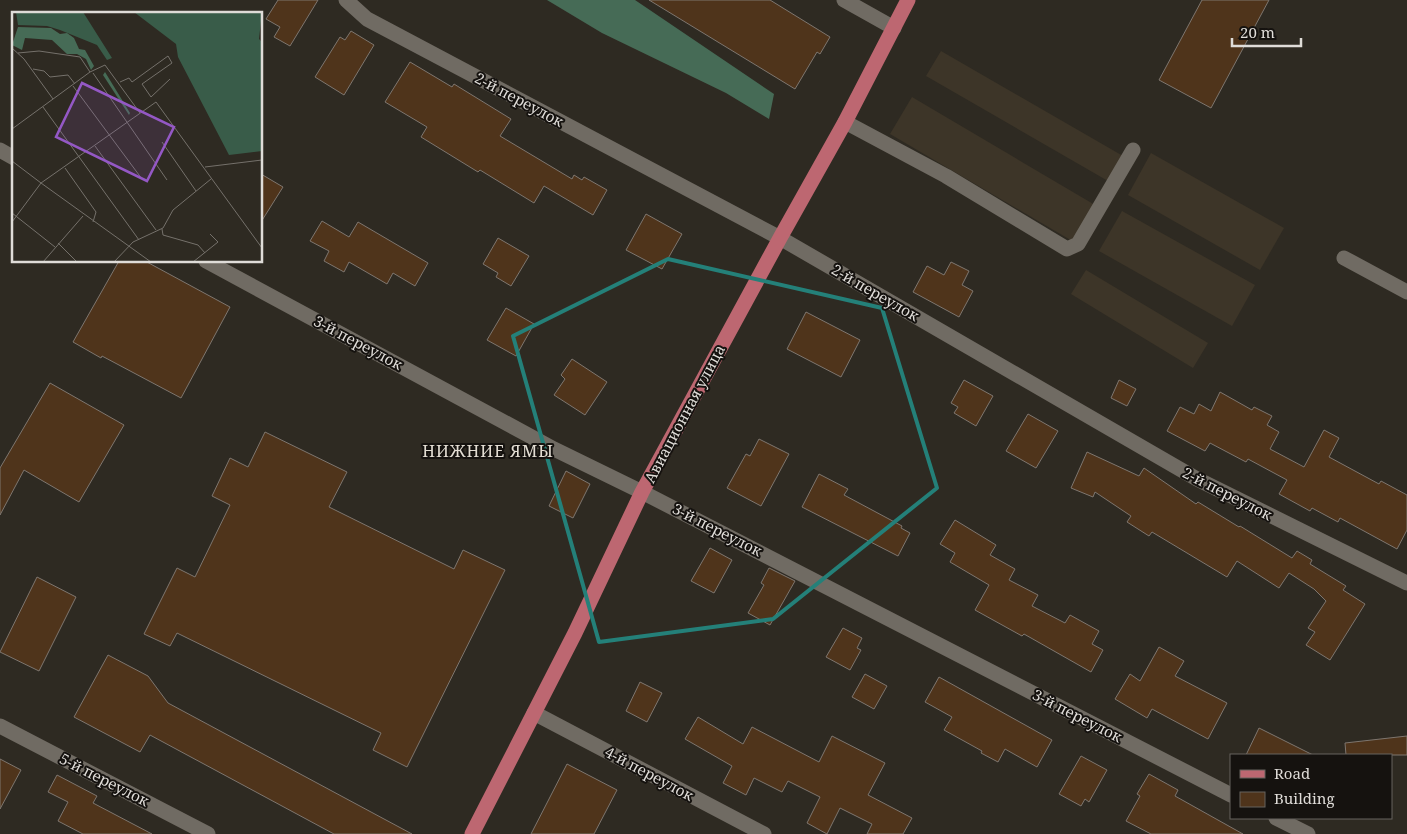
<svg xmlns="http://www.w3.org/2000/svg" width="1407" height="834" font-family="'Noto Serif',serif">
<style>
.built{fill:#3d3528}
.forest{fill:#466b56}
.building{fill:#4f341b;stroke:#7e766f}
.lines{fill:none;stroke-linecap:round;stroke-linejoin:round}
.minor{stroke:#706b63;stroke-width:15}
.major{stroke:#bd6771;stroke-width:15}
.marked{fill:none;stroke:#248079;stroke-width:4;stroke-linejoin:round}
.labels{text-anchor:middle;stroke-width:4;stroke-linejoin:round;paint-order:stroke}
.street-label{font-size:15px;fill:#dfdcd8;stroke:#15120f}
.neighbourhood-label{font-size:16px;letter-spacing:1px;fill:#e3ddd3;stroke:#15120f}
.inset-road{fill:none;stroke:#75716b;stroke-width:1}
.view{fill:#9458c5;fill-opacity:0.15;stroke:#9458c5;stroke-width:2.5}
.inset-edge{fill:none;stroke:#dfdcd8;stroke-width:2.5}
</style>
<rect width="100%" height="100%" fill="#2e2a22"/>
<g class="built">
<polygon points="941,51 1123,156 1108,181 926,76"/>
<polygon points="912,97 1095,205 1074,242 890,134"/>
<polygon points="1151,153 1284,228 1260,270 1128,195"/>
<polygon points="1122,211 1255,285 1232,326 1099,251"/>
<polygon points="1086,270 1208,343 1193,368 1071,294"/>
</g>
<polygon class="forest" points="547,0 635,0 774,94 769,119 726,93 602,33"/>
<g class="building">
<polygon points="278,0 318,0 290,46 274,37 280,27 266,19"/>
<polygon points="649,0 770,0 830,37 820,54 817,52 795,89"/>
<polygon points="1202,0 1269,0 1211,108 1159,80"/>
<polygon points="351,31 374,45 344,95 315,77 340,37 345,40"/>
<polygon points="410,62 452,87 454,84 511,119 500,136 572,179 574,175 582,180 584,177 607,190 593,215 544,186 534,203 480,170 478,172 421,137 427,127 385,102"/>
<polygon points="261,174 283,187 261,222"/>
<polygon points="646,214 682,234 662,269 626,250"/>
<polygon points="322,221 349,237 358,222 428,263 415,286 393,273 387,284 349,262 344,272 324,261 329,251 310,241"/>
<polygon points="498,238 529,256 511,286 496,277 498,273 483,264"/>
<polygon points="119,261 145,261 230,307 181,398 102,356 101,358 73,342"/>
<polygon points="951,262 969,271 962,285 973,291 959,317 913,292 927,266 944,275"/>
<polygon points="506,308 534,324 516,356 487,340"/>
<polygon points="806,312 860,340 841,377 787,349"/>
<polygon points="572,359 607,382 585,415 554,395 565,379 561,375"/>
<polygon points="964,380 993,396 976,426 954,413 958,407 951,403"/>
<polygon points="1119,380 1136,389 1127,406 1111,398"/>
<polygon points="50,383 124,425 79,502 24,470 0,515 0,468"/>
<polygon points="1220,392 1252,410 1254,407 1272,416 1267,425 1279,432 1270,449 1304,467 1324,430 1339,438 1329,457 1379,484 1381,481 1407,495 1407,530 1397,549 1340,518 1338,522 1312,508 1310,511 1279,494 1287,480 1248,459 1246,462 1210,443 1205,451 1167,431 1180,407 1194,414 1199,404 1211,411"/>
<polygon points="1028,414 1058,431 1036,468 1006,451"/>
<polygon points="265,432 347,472 329,507 454,569 463,550 505,570 407,767 373,750 381,733 177,633 170,646 144,634 177,568 195,577 230,505 212,496 230,458 248,467"/>
<polygon points="759,439 789,454 761,506 727,488 746,454 750,456"/>
<polygon points="1087,452 1139,476 1144,468 1196,504 1198,502 1239,527 1240,526 1292,558 1297,551 1312,560 1310,564 1346,586 1343,590 1365,604 1330,660 1306,645 1315,632 1308,628 1326,601 1314,589 1289,573 1279,588 1237,561 1227,577 1152,532 1149,536 1127,522 1131,516 1095,492 1093,497 1071,488"/>
<polygon points="566,471 590,484 573,518 549,506"/>
<polygon points="819,474 848,489 844,495 902,526 901,528 910,533 898,556 802,507"/>
<polygon points="955,520 996,545 990,555 1015,569 1009,580 1038,595 1032,606 1065,623 1070,615 1099,631 1092,644 1103,650 1091,672 1024,634 1022,636 975,610 989,585 950,562 955,553 940,544"/>
<polygon points="710,548 732,560 714,593 691,581"/>
<polygon points="769,568 795,581 770,625 748,613 764,585 761,583"/>
<polygon points="37,577 76,597 39,671 0,652"/>
<polygon points="843,628 862,638 857,648 861,650 850,670 826,657"/>
<polygon points="1159,647 1184,661 1175,676 1227,703 1208,739 1152,709 1147,718 1115,699 1130,674 1140,681"/>
<polygon points="108,655 148,676 168,703 412,834 334,834 150,735 140,752 74,717"/>
<polygon points="865,674 887,686 874,709 852,697"/>
<polygon points="939,677 1052,740 1037,767 1005,749 998,762 981,753 982,751 944,730 952,717 925,702"/>
<polygon points="640,682 662,693 647,722 626,711"/>
<polygon points="698,717 743,744 752,727 819,762 832,736 885,763 868,795 912,818 903,834 867,834 872,824 840,808 827,834 807,823 820,797 788,781 782,792 754,778 746,795 723,783 732,766 685,739"/>
<polygon points="1259,728 1313,755 1246,755"/>
<polygon points="1407,736 1407,755 1346,755 1345,743"/>
<polygon points="1081,756 1107,770 1089,802 1085,799 1081,806 1059,794"/>
<polygon points="0,759 21,770 0,809"/>
<polygon points="567,764 617,790 594,834 531,834"/>
<polygon points="1149,774 1178,790 1175,796 1243,834 1151,834 1126,821 1140,796 1137,794"/>
<polygon points="57,775 97,796 93,803 152,834 83,834 58,821 68,802 48,792"/>
</g>
<g class="lines">
<g class="minor">
<polyline points="346,0 367,19 780,238 1197,479 1407,583"/>
<polyline points="844,0 894,28"/>
<polyline points="845,122 946,176 1067,249 1078,244 1133,150"/>
<polyline points="0,150 14,158"/>
<polyline points="1344,258 1407,292"/>
<polyline points="206,261 554,449 642,492 1231,795"/>
<polyline points="534,713 764,834"/>
<polyline points="0,726 208,834"/>
<polyline points="1276,818 1308,834"/>
</g>
<polyline class="major" points="472,834 575,633 642,492 780,238 845,122 908,0"/>
</g>
<path class="marked" d="M668 259 882 308 937 488 773 619 599 642 513 336Z"/>
<g class="labels">
<g class="street-label">
<text transform="translate(519 100) rotate(28)" y="5">2-й переулок</text>
<text transform="translate(875 293) rotate(30)" y="5">2-й переулок</text>
<text transform="translate(358 343) rotate(28)" y="5">3-й переулок</text>
<text transform="translate(685 414) rotate(-62)" y="5">Авиационная улица</text>
<text transform="translate(1227 494) rotate(27)" y="5">2-й переулок</text>
<text transform="translate(717 530) rotate(27)" y="5">3-й переулок</text>
<text transform="translate(1077 716) rotate(27)" y="5">3-й переулок</text>
<text transform="translate(649 774) rotate(28)" y="5">4-й переулок</text>
<text transform="translate(104 780) rotate(27)" y="5">5-й переулок</text>
</g>
<g class="neighbourhood-label">
<text x="488" y="457">НИЖНИЕ ЯМЫ</text>
</g>
</g>
<g transform="translate(12 12)">
<rect width="250" height="250" fill="#2e2a22"/>
<path d="M4 0H71L100 46 95 48 85 33 48 18 35 14 6 13ZM122 0H250L247 27 250 30V139L217 143 166 45 164 32Z" fill="#395c49"/>
<path d="M6 15 39 16 48 22 55 21 62 26 67 37 73 38 82 54 79 58 74 47 65 42H55L40 28 13 26 10 38 0 33ZM93 60 118 101 117 103 91 63Z" fill="#466b56"/>
<path class="inset-road" d="M0 36 12 47 41 87M6 41 27 39 68 45 78 60M21 57 32 59 38 65 56 63 63 72M81 61 155 168M108 70 117 66 120 70 156 44 160 51 130 72 139 85 158 67M61 74 130 167M31 95 127 228M0 117 78 60 93 53 128 101M150 130 184 179M83 134 144 218M0 149 29 171 144 90 250 236M193 155 250 148M53 156 84 200 81 210M0 201 43 235M0 210 29 171 139 250M150 217 151 223 186 233 193 241M46 231 65 250M31 250 71 204M102 250 121 230 151 216 161 198 199 167M181 250 206 230 198 222"/>
<path class="view" d="M70 71 162 115 135 169 44 125Z"/>
<rect width="250" height="250" class="inset-edge"/>
</g>
<rect x="1230" y="754" width="162" height="65" fill="#15120f" stroke="#66635f"/>
<rect x="1240" y="770" width="25" height="8" fill="#bd6771" stroke="#66635f"/>
<text x="1274" y="779" font-size="15" fill="#dfdcd8">Road</text>
<rect x="1240" y="792" width="25" height="15" fill="#4f341b" stroke="#66635f"/>
<text x="1274" y="804" font-size="15" fill="#dfdcd8">Building</text>
<path d="M1232 38v8h69v-8" fill="none" stroke="#dfdcd8" stroke-width="2.5"/>
<text x="1240" y="38" font-size="15" fill="#dfdcd8" stroke="#15120f" stroke-width="4" paint-order="stroke">20 m</text>
</svg>
